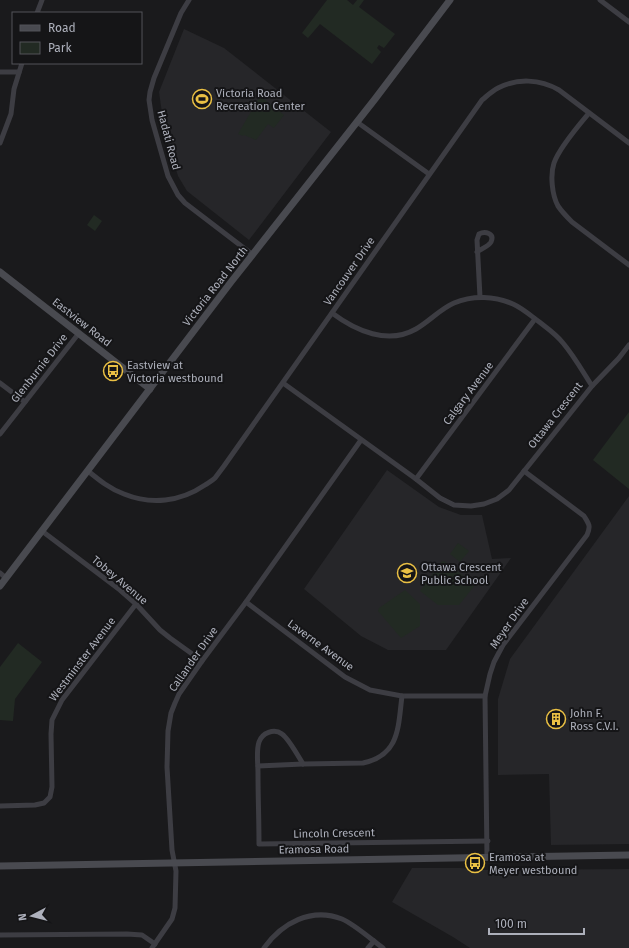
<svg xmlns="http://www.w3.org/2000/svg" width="629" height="948" font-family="'Fira Sans',sans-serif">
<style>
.built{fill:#262629}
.green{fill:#222a23}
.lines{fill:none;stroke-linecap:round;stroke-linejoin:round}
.street{stroke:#3d3d43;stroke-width:5}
.secondary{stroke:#494a50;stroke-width:7}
.labels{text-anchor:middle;stroke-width:4;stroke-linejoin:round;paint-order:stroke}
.poi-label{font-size:11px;fill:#adb0bb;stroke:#151517;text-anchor:start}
.street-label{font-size:11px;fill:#adb0bb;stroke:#151517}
</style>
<rect width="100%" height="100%" fill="#1a1a1c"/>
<g class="built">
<polygon points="184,29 224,48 331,132 249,240 187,191 178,176 165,134 159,92"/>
<polygon points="387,470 439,507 461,515 482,515 492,559 511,558 446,650 388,650 361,636 304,589"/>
<polygon points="629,496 629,844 551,845 549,774 498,775 498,699 510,659"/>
<polygon points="412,868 460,868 479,870 497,870 629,869 629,948 470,948 453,937 392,902"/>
</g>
<g class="green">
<polygon points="327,0 347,0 353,5 357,0 364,0 359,7 395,34 384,48 379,45 377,48 381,52 372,64 320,24 308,38 302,33"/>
<polygon points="260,96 284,115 274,128 268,124 256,140 244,135 243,136 238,134"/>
<polygon points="94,215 102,221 95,231 87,225"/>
<polygon points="629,412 629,489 593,460"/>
<polygon points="458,543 469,551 460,562 450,554"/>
<polygon points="444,561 475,585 459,605 438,605 420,591 441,562"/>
<polygon points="405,590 420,604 420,626 401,638 378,611 379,608"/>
<polygon points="18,643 42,662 15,699 13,721 0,720 0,667"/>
</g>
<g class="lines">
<g class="street">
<polyline points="189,0 181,13 154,78 150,92 149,100 152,120 168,176 178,195 185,203 253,255"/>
<polyline points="600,0 629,22"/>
<polyline points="37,13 42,0"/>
<polyline points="0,72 19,72"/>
<path d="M589 113C578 126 559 148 554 163 550 175 552 195 558 206 562 212 567 217 572 222L629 265"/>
<polyline points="357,122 429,174"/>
<polyline points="0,143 11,114 14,89 22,63"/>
<path d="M477 252C481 249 489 246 491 242 495 233 485 231 479 234L477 240 480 297"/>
<path d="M332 313C356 331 388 345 416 329 430 321 440 309 454 303 473 295 495 296 513 304 522 308 530 315 538 321 547 328 556 334 563 343 574 356 583 372 592 386"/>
<polyline points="0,383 25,402"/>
<polyline points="283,383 416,479 440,498 454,505 471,506 484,504 497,499 509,490 592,386 619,358 629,345"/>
<polyline points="0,434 79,333"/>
<path d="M88 471C99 480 110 489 124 494 151 505 180 502 205 485 208 483 212 481 215 478 218 474 221 470 224 466L482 100C487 96 492 91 498 88 517 78 540 79 559 90L629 143"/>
<polyline points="416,479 535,319"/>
<polyline points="42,531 120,590 136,604 160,630 170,638 202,661"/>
<polyline points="0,573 6,578"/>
<polyline points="246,602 345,677 370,690 402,696 485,696"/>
<path d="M303 764C298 756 289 739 282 734 274 728 262 733 259 742 256 751 258 763 258 773 258 797 259 820 259 844L488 841"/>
<path d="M258 766 303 764 363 763C400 755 398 727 402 696"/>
<polyline points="0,806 35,805 44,803 50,797 52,787 51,734 52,720 62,700 136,604"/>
<path d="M487 857 485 696 490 674 494 662 503 645 587 535C591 526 589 524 584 516L524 471"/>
<polyline points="0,935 127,934 142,935 155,944"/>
<polyline points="152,948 172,919 175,908 176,871 172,850 167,767 168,731 171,713 175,703 179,694 202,661 246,602 361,440"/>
<path d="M264 948C282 923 311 907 342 919 354 924 372 940 383 948"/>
<polyline points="368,948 374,941"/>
</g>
<g class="secondary">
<polyline points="0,272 150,389"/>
<polyline points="0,586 231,282 375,99 450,0"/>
<polyline points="0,866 629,855"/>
</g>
</g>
<defs>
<symbol id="stadium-ring" viewBox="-11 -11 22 22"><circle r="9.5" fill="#151517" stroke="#eac044" stroke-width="1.5"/><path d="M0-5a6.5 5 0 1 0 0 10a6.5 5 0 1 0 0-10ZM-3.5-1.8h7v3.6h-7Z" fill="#eac044"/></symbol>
<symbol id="bus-ring" viewBox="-11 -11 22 22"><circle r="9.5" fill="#151517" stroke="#eac044" stroke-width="1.5"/><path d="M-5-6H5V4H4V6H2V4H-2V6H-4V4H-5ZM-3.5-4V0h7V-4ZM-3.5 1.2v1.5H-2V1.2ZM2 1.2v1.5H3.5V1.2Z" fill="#eac044"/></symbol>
<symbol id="school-ring" viewBox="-11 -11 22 22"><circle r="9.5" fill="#151517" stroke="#eac044" stroke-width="1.5"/><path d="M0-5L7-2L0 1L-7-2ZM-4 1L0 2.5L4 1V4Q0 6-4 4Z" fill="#eac044"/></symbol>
<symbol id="building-ring" viewBox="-11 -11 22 22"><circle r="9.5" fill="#151517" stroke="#eac044" stroke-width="1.5"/><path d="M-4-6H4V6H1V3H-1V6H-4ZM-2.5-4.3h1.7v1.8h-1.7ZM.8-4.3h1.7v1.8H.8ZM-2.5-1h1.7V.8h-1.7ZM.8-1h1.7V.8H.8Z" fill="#eac044"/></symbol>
</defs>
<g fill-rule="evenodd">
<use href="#stadium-ring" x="191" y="88" width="22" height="22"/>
<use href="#bus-ring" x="102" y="360" width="22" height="22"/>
<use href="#school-ring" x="396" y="562" width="22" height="22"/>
<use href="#building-ring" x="545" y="708" width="22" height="22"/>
<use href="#bus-ring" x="464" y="852" width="22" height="22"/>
</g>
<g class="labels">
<g class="poi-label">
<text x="216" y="97">Victoria Road<tspan x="216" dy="13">Recreation Center</tspan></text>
<text x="127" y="369">Eastview at<tspan x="127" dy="13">Victoria westbound</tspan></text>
<text x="421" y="571">Ottawa Crescent<tspan x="421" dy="13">Public School</tspan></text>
<text x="570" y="717">John F.<tspan x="570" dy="13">Ross C.V.I.</tspan></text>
<text x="489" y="861">Eramosa at<tspan x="489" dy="13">Meyer westbound</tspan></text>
</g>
<g class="street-label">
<text transform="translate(169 140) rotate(75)" y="4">Hadati Road</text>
<text transform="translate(349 271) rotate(-55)" y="4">Vancouver Drive</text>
<text transform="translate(215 286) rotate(-52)" y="4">Victoria Road North</text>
<text transform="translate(82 322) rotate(38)" y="4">Eastview Road</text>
<text transform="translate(39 368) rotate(-52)" y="4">Glenburnie Drive</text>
<text transform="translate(468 393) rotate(-53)" y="4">Calgary Avenue</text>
<text transform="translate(555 415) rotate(-52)" y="4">Ottawa Crescent</text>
<text transform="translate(120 580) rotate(40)" y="4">Tobey Avenue</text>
<text transform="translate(509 623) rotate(-55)" y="4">Meyer Drive</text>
<text transform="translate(321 645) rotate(36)" y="4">Laverne Avenue</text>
<text transform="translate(82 659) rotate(-53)" y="4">Westminster Avenue</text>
<text transform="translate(193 659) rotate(-55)" y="4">Callander Drive</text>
<text transform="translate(334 833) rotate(-1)" y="4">Lincoln Crescent</text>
<text transform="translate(314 849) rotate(-1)" y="4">Eramosa Road</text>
</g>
</g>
<rect x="12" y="12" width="130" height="52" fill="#151517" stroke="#525359"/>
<rect x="20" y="25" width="20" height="6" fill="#494a50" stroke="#525359"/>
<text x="48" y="32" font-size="12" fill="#adb0bb">Road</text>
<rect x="20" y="42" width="20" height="12" fill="#222a23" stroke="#525359"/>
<text x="48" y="52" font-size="12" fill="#adb0bb">Park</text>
<g transform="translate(32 916) rotate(263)" stroke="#151517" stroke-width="3" paint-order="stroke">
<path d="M0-3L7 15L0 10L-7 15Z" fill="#adb0bb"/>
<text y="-6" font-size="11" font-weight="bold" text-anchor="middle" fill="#adb0bb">N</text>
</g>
<path d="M489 928v6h95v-6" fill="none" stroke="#adb0bb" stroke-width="2"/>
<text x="495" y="928" font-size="12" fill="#adb0bb" stroke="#151517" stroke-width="3" paint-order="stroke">100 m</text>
</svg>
